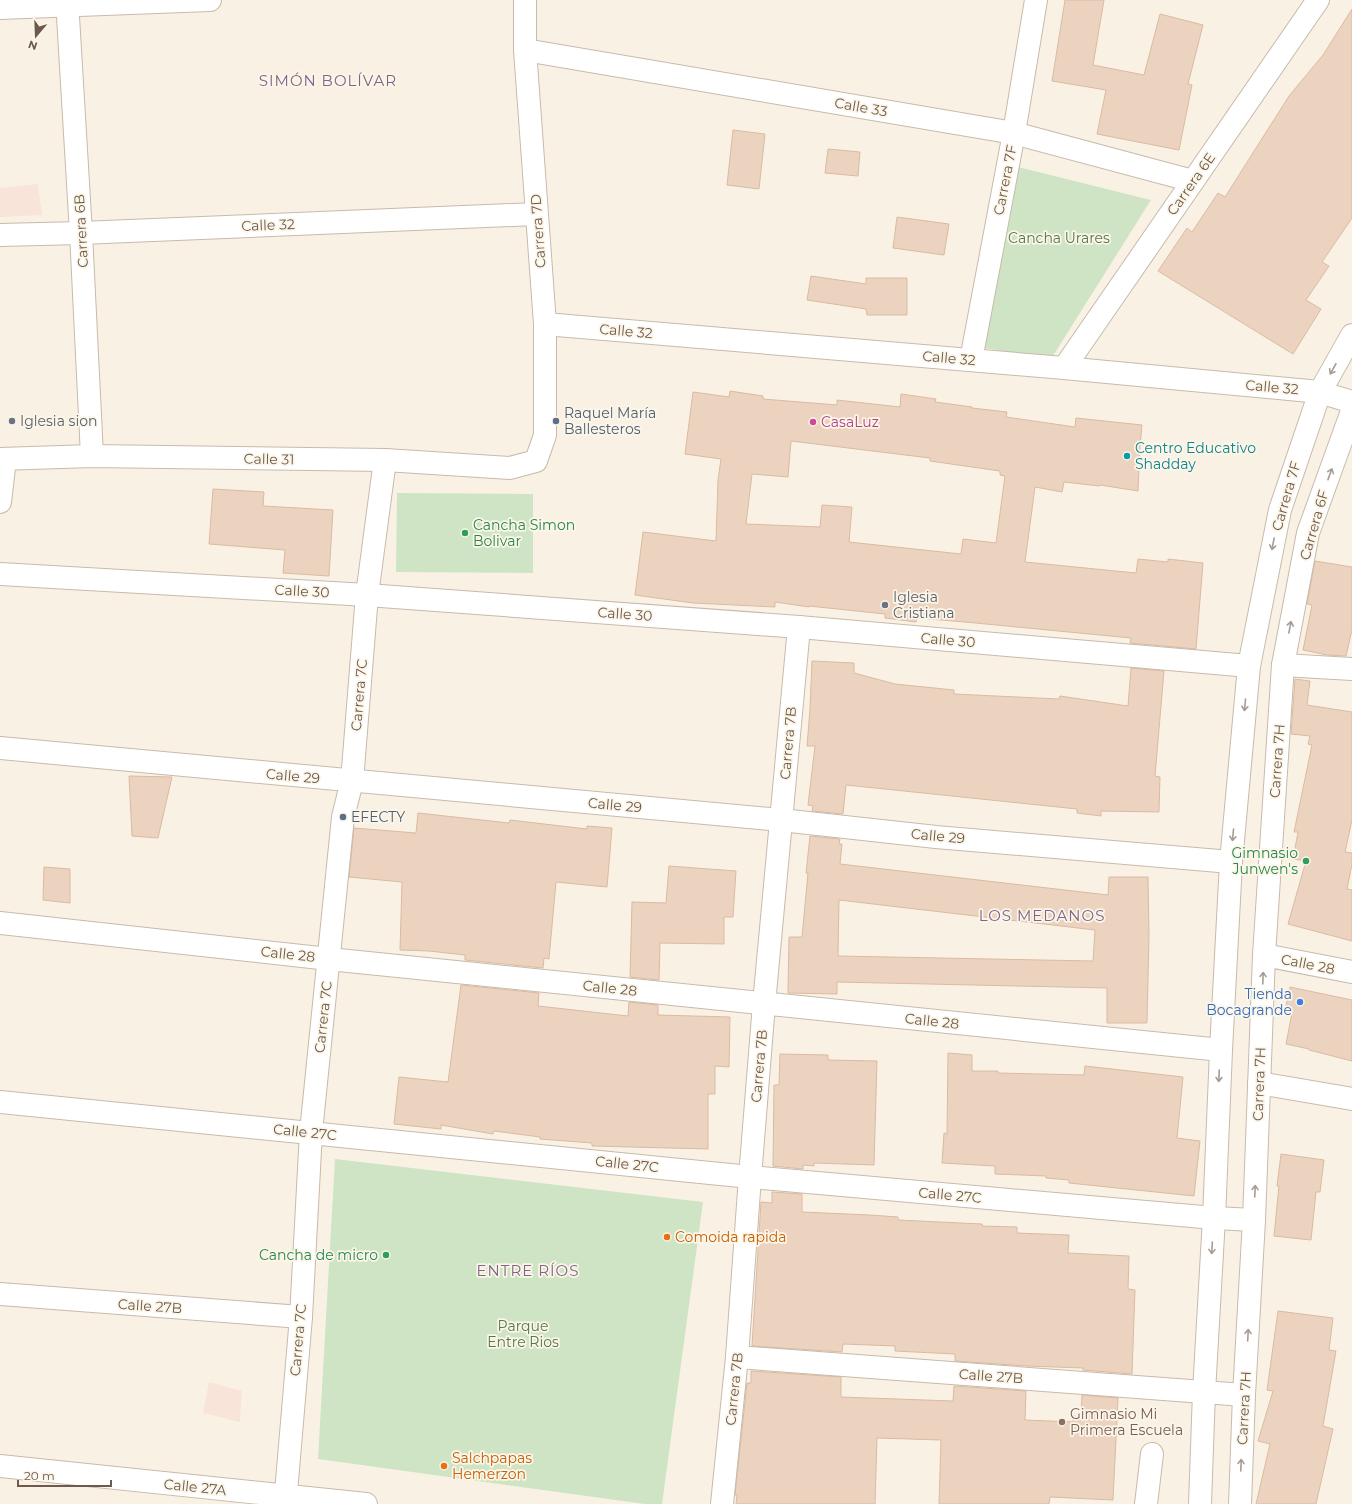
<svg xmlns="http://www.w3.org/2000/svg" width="1352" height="1504" font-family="Montserrat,sans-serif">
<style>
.commercial{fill:#f8e4d9}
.green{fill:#cfe4c4}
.building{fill:#ebd3bf;stroke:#dbbaa1;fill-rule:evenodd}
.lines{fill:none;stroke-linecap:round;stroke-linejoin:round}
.minor-casing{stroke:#c8baac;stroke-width:24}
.minor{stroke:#fff;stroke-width:22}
.oneway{stroke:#a79c94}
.worship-dot{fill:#6b7280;stroke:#fcf6e9;stroke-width:1.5}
.service-dot{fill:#5c6f8a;stroke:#fcf6e9;stroke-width:1.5}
.hotel-dot{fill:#d1479c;stroke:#fcf6e9;stroke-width:1.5}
.culture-dot{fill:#0f9aa8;stroke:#fcf6e9;stroke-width:1.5}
.leisure-dot{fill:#2e9e5b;stroke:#fcf6e9;stroke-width:1.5}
.shop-dot{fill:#3f7fe0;stroke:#fcf6e9;stroke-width:1.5}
.food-dot{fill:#e8710a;stroke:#fcf6e9;stroke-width:1.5}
.education-dot{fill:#8d6e63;stroke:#fcf6e9;stroke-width:1.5}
.labels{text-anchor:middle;stroke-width:3.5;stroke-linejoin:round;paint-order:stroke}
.street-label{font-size:14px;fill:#6d5a4d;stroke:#fcf6e9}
.park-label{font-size:14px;fill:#54784a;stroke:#fcf6e9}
.service-label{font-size:14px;fill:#4e5e75;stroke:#fcf6e9;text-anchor:start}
.worship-label{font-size:14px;fill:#5b616d;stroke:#fcf6e9;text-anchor:start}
.hotel-label{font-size:14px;fill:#b23c85;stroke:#fcf6e9;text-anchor:start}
.culture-label{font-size:14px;fill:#0d838f;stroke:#fcf6e9;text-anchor:start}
.leisure-label{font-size:14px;fill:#27864d;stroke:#fcf6e9;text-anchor:end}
.shop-label{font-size:14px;fill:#366cbe;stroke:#fcf6e9;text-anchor:end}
.food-label{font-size:14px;fill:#c56008;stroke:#fcf6e9;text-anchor:start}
.education-label{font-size:14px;fill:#785e54;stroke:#fcf6e9;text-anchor:start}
.neighbourhood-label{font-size:15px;letter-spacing:1px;fill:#7f658a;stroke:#fcf6e9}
</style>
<rect width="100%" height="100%" fill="#f9f2e4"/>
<g class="commercial">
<polygon points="38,184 42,215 0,217 0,188"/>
<polygon points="209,1382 242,1391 240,1422 203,1413"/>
</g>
<g class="green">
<polygon points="1014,166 1151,200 1051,359 978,347"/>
<polygon points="397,493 533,494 533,573 396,572"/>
<polygon points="335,1159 703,1202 662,1504 645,1504 318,1459"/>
</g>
<g class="building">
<polygon points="1065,0 1104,0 1093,65 1144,75 1160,14 1203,25 1188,84 1192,85 1179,150 1097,134 1106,90 1052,81"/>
<polygon points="1352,9 1352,218 1322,262 1329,266 1306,300 1321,309 1293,354 1158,271 1187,228 1192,232 1218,193 1225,197 1289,96 1323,55"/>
<polygon points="733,130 765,134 759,189 727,185"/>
<polygon points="828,149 860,152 858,176 825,173"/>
<polygon points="897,217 949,224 944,255 893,248"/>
<polygon points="811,276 866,284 866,278 907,278 907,315 867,315 866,309 807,300"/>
<path d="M730 391 763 396V399L837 405V400L900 407 901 394 936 399 935 402 972 407V408L1007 412 1006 417 1075 427 1076 418 1142 425 1140 446 1138 491 1100 485 1099 486 1064 482 1062 492 1035 487 1025 562 1136 573 1138 559 1168 562V559L1203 563 1196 649 1130 643 1131 638 965 622 917 618 916 622 885 618V614L809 606V607L775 602V607L693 603 635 595 643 532 716 541 718 480 721 459 685 454 693 392 729 397ZM791 441 930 458V461L1000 471V475L1005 476 996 543 963 539 961 554 849 542 852 507 822 505 820 527 746 524 752 474 788 477Z"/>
<polygon points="213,489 264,492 263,506 333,510 329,576 283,573 285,550 209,544"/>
<polygon points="1315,561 1352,567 1352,630 1346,656 1327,655 1303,650 1312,605 1307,604"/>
<polygon points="812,661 854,663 854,673 895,684 954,690 954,694 1059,699 1060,696 1128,706 1131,668 1164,671 1155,776 1160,777 1159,812 1101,811 1101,816 1077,813 1077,809 846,785 843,814 812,811 813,806 808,805 815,746 807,746 810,709"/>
<polygon points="1295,679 1310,681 1307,705 1352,712 1352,820 1345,852 1352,853 1352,864 1347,889 1352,890 1352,941 1288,924 1306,861 1293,859 1298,832 1294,832 1312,745 1308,744 1310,736 1291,734"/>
<polygon points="129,776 172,777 158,838 132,836"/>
<polygon points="418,813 509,823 510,820 587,829 587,826 612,828 607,887 556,882 549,959 544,958 543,968 465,960 465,955 429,951 400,950 402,882 349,877 354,828 416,833"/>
<path d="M810 836 840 839 839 844H842L840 864 1108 895 1109 877H1148L1149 935 1147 1023H1107V988L837 982V994L788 993 789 937H802L808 873H806ZM839 900 1095 930 1093 961 838 956Z"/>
<polygon points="669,866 736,871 733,917 724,917 724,944 660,943 659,980 630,977 632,902 666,903"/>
<polygon points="44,867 70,869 70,903 43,900"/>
<polygon points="461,985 539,993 538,1006 628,1016 629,1002 658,1005 658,1015 730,1017 729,1067 715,1066 715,1094 708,1094 708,1149 592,1146 592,1143 540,1139 540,1137 494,1131 493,1134 441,1125 441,1129 394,1124 399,1077 448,1082"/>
<polygon points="1290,987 1352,1000 1352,1061 1309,1050 1309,1049 1286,1044 1292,1013 1285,1011"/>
<polygon points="948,1053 972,1055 972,1071 998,1071 998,1073 1084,1075 1085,1066 1183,1077 1177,1138 1200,1141 1194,1196 1069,1183 1069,1180 1046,1178 1046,1176 995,1174 995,1166 942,1163 944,1133 947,1134"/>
<polygon points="780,1054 828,1055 828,1060 877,1061 874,1165 814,1163 814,1166 803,1165 803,1169 773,1166 774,1085 779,1085"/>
<polygon points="1281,1154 1324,1160 1320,1192 1316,1192 1311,1240 1274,1236 1279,1186 1277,1186"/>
<polygon points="772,1192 802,1194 802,1212 870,1215 898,1217 898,1220 982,1224 982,1226 1017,1227 1017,1233 1069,1235 1068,1253 1129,1256 1128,1289 1135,1290 1132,1374 1083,1370 1083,1368 1027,1366 955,1361 955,1354 895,1351 895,1346 843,1344 842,1352 752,1346 761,1202 772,1203"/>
<polygon points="1278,1311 1333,1318 1329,1350 1336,1351 1323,1426 1333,1429 1316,1504 1256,1504 1270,1444 1258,1441 1273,1391 1267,1390"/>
<polygon points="751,1371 841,1377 841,1397 953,1401 954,1386 1026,1391 1025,1420 1073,1422 1073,1416 1081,1417 1082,1395 1118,1398 1113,1500 1050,1497 1049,1504 939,1504 941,1440 877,1438 875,1504 736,1504 737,1495 735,1495 747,1383 751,1383"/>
</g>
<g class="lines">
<defs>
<g id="minor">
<polyline points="67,0 81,233 92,456"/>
<polyline points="0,8 210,0"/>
<polyline points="525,50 1014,133 1193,181"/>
<polyline points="0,235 81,233 536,214"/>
<polyline points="545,324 1064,368 1320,392 1352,402"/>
<polyline points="971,360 1014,133 1036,0"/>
<polyline points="1064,368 1318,0"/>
<polyline points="0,459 92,456 385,460 510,468 536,461 545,435 545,324 525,50 525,0"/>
<polyline points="0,502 5,459"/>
<polyline points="0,574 367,595 799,627 1249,666"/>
<polyline points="1283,665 1352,669"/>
<polyline points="0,748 781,820 936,837 1231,862"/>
<polyline points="0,923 329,959 1221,1050"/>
<polyline points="1264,955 1352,972"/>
<polyline points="1259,1083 1352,1099"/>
<polyline points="0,1102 750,1177 1214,1218 1254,1220"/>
<polyline points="0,1294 301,1317"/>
<polyline points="737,1357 1244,1395"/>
<polyline points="0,1466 366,1504"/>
<polyline points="285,1504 301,1317 311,1132 343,817 352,781 367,595 385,460"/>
<polyline points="722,1504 737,1357 750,1177 764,1004 799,627"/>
<polyline points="1146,1504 1152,1454"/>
<polyline points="1200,1504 1204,1392 1214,1218 1221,1050 1231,862 1249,666 1280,510 1320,392 1352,335"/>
<polyline points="1240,1504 1244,1395 1254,1220 1264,955 1283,665 1308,533 1352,411"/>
</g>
</defs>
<use href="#minor" class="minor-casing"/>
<use href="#minor" class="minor"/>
</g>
<defs><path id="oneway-shaft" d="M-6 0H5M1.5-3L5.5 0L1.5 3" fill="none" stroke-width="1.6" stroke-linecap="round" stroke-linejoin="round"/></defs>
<g class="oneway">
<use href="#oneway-shaft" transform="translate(1333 369) rotate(119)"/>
<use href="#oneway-shaft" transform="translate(1330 474) rotate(-70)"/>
<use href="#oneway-shaft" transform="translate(1273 544) rotate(101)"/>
<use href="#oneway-shaft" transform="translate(1290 627) rotate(-79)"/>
<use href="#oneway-shaft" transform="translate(1245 705) rotate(95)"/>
<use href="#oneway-shaft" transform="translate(1233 835) rotate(95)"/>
<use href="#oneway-shaft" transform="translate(1263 978) rotate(-88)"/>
<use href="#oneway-shaft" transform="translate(1219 1076) rotate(92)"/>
<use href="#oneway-shaft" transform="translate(1255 1191) rotate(-88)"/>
<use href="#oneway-shaft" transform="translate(1212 1248) rotate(93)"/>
<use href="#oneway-shaft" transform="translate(1248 1335) rotate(-87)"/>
<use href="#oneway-shaft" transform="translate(1241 1465) rotate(-88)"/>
</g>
<g class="worship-dot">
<circle cx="12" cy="421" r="4"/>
<circle cx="885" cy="605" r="4"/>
</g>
<g class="service-dot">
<circle cx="556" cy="421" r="4"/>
<circle cx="343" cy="817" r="4"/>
</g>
<circle class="hotel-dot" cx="813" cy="422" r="4"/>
<circle class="culture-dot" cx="1127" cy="456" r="4"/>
<g class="leisure-dot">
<circle cx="465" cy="533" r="4"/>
<circle cx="1306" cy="861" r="4"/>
<circle cx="386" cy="1255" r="4"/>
</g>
<circle class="shop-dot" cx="1300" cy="1002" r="4"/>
<g class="food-dot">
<circle cx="667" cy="1237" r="4"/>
<circle cx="444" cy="1466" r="4"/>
</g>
<circle class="education-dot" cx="1062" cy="1422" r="4"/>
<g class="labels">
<g class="street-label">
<text transform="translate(861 107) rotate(10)" y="5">Calle 33</text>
<text transform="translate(1005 180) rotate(-79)" y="5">Carrera 7F</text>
<text transform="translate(1191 184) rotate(-55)" y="5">Carrera 6E</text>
<text transform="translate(268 225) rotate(-2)" y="5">Calle 32</text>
<text transform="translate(81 231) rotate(-93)" y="5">Carrera 6B</text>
<text transform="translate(538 231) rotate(-94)" y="5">Carrera 7D</text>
<text transform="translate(626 331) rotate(5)" y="5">Calle 32</text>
<text transform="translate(949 358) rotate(5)" y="5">Calle 32</text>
<text transform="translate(1272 387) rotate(5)" y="5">Calle 32</text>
<text transform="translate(269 459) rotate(1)" y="5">Calle 31</text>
<text transform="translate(1286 496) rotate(-74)" y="5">Carrera 7F</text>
<text transform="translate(1314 525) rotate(-74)" y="5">Carrera 6F</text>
<text transform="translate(302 591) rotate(3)" y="5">Calle 30</text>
<text transform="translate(625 614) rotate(4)" y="5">Calle 30</text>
<text transform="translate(948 640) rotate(5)" y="5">Calle 30</text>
<text transform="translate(359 695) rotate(-85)" y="5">Carrera 7C</text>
<text transform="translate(788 743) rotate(-85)" y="5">Carrera 7B</text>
<text transform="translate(1277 761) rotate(-86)" y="5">Carrera 7H</text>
<text transform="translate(293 776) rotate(5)" y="5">Calle 29</text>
<text transform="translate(615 805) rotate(5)" y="5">Calle 29</text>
<text transform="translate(938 836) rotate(5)" y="5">Calle 29</text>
<text transform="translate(288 954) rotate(6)" y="5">Calle 28</text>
<text transform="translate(1308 964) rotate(11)" y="5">Calle 28</text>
<text transform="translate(610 988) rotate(6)" y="5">Calle 28</text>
<text transform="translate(323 1017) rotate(-84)" y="5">Carrera 7C</text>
<text transform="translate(932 1021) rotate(6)" y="5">Calle 28</text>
<text transform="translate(759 1066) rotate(-85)" y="5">Carrera 7B</text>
<text transform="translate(1259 1084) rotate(-88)" y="5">Carrera 7H</text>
<text transform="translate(305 1132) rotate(6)" y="5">Calle 27C</text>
<text transform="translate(627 1164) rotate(6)" y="5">Calle 27C</text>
<text transform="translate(950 1195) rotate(5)" y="5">Calle 27C</text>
<text transform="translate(150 1306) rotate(4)" y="5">Calle 27B</text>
<text transform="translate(298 1340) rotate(-85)" y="5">Carrera 7C</text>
<text transform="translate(991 1376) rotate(4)" y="5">Calle 27B</text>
<text transform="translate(734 1389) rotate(-84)" y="5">Carrera 7B</text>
<text transform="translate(1244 1408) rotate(-87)" y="5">Carrera 7H</text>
<text transform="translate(195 1487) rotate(6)" y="5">Calle 27A</text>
</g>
<g class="park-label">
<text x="1059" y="243">Cancha Urares</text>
<text x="523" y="1331">Parque<tspan x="523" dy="16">Entre Rios</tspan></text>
</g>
<g class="service-label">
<text x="564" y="418">Raquel María<tspan x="564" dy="16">Ballesteros</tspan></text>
<text x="351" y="822">EFECTY</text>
</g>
<g class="worship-label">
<text x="20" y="426">Iglesia sion</text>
<text x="893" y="602">Iglesia<tspan x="893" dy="16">Cristiana</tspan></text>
</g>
<g class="hotel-label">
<text x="821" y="427">CasaLuz</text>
</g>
<g class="culture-label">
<text x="1135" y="453">Centro Educativo<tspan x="1135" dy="16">Shadday</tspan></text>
</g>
<g class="leisure-label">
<text x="473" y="530" text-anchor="start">Cancha Simon<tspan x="473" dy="16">Bolivar</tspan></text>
<text x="1298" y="858">Gimnasio<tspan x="1298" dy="16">Junwen's</tspan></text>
<text x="378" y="1260">Cancha de micro</text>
</g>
<g class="shop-label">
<text x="1292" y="999">Tienda<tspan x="1292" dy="16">Bocagrande</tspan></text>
</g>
<g class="food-label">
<text x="675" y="1242">Comoida rapida</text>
<text x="452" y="1463">Salchpapas<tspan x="452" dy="16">Hemerzon</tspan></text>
</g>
<g class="education-label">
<text x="1070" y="1419">Gimnasio Mi<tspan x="1070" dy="16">Primera Escuela</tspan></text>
</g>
<g class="neighbourhood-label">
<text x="328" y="86">SIMÓN BOLÍVAR</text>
<text x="1042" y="921">LOS MEDANOS</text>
<text x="528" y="1276">ENTRE RÍOS</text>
</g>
</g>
<g transform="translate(36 36) rotate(199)" stroke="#fcf6e9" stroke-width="3" paint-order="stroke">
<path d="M0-3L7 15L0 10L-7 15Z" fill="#6d5a4d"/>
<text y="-6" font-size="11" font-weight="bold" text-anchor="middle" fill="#6d5a4d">N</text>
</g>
<path d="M18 1480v6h93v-6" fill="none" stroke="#6d5a4d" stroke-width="2"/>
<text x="24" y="1480" font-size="12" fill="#6d5a4d" stroke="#fcf6e9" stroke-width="3" paint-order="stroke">20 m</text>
</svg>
